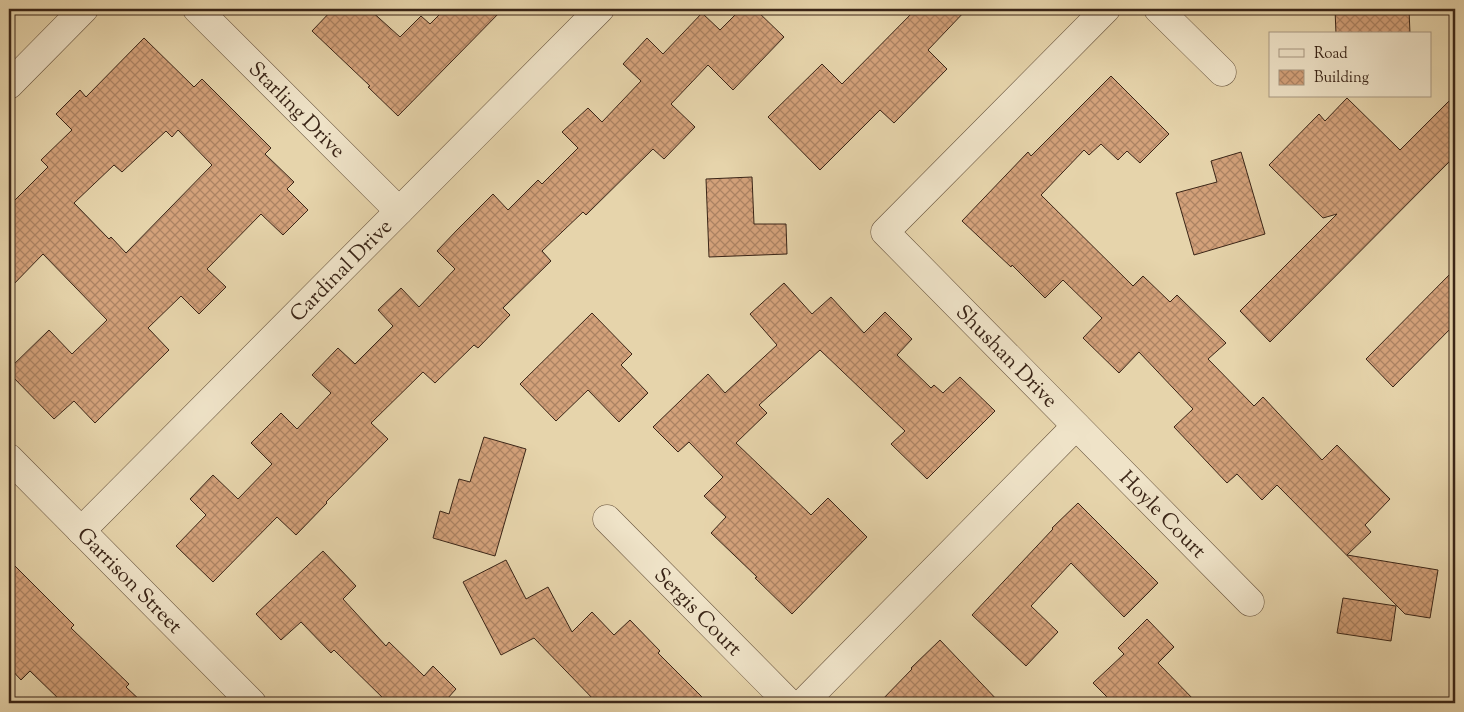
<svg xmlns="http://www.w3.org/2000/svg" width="1464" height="712" font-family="'Sorts Mill Goudy',serif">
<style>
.building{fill:url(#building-cross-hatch);stroke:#3a2517;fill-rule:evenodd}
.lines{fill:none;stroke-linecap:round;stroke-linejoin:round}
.street-casing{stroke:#65513c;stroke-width:29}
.street{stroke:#efe3c8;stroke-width:28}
.labels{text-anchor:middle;stroke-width:4;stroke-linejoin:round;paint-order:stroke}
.street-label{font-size:21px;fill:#3a2517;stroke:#efe3c8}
</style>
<defs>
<pattern id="building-cross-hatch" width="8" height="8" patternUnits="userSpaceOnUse" patternTransform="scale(1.25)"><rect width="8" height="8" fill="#d3a17a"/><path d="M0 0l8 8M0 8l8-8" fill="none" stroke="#ac8363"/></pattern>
</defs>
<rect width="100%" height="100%" fill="#e6d4ab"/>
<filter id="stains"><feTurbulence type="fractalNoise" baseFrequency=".004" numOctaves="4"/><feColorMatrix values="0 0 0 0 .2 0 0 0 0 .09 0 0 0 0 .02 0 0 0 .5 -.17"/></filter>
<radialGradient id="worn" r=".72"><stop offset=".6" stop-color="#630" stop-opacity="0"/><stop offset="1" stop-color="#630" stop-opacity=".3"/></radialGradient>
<g class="building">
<polygon points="333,9 369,9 400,37 421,16 430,24 445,9 503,9 398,116 368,87 370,86 312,31"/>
<polygon points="741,9 755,9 784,37 733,90 708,65 671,104 695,127 664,159 653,149 586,215 583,212 542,251 551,261 503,308 510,315 478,348 474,345 435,383 423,372 371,423 388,439 326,502 327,503 296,535 277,517 213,582 176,546 206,515 190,499 213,475 238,499 272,464 251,443 281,413 297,429 331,393 312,375 338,348 355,364 393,326 378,310 401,288 419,307 455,269 437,251 457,230 493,194 508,210 538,180 542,184 578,148 562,132 588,108 602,122 641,81 623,64 647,38 663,54 702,13 720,30"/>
<polygon points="916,9 967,9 928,50 947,69 894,123 880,110 820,170 768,117 822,64 842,84"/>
<polygon points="1335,9 1409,9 1410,34 1336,34"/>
<path d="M144 38 194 87 202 79 271 148 265 154 294 182 287 189 308 210 283 235 261 214 207 269 226 287 199 314 181 296 148 328 169 350 95 423 74 401 54 419 9 373V369L49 330 72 354 107 320 43 254 9 289V206L48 167 41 160 72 130 56 114 80 90 86 97ZM178 130 212 165 126 253 111 237 109 239 74 203 114 165 122 172 166 131 172 137Z"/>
<polygon points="1111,76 1169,134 1140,163 1127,151 1118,160 1101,144 1089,155 1084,150 1041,195 1133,286 1143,276 1170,302 1177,295 1226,343 1208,359 1254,406 1263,397 1322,460 1337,445 1390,499 1365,525 1371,532 1347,555 1438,570 1430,618 1405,614 1277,485 1262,500 1237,474 1227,483 1174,427 1193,409 1139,352 1119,373 1083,338 1102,318 1063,280 1045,298 1012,265 1011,267 962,221 1028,152 1031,156"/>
<polygon points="1455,95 1455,156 1270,342 1240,311 1337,214 1323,218 1269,165 1319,114 1325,121 1347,98 1400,150"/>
<polygon points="1241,152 1265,234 1194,255 1176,193 1217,182 1211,161"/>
<polygon points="752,177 754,224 786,224 787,254 709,257 706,179"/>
<polygon points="1455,269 1455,324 1393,387 1366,359"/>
<polygon points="784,283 812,314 831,297 864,333 885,312 912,339 897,355 931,388 934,385 943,393 960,377 995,411 927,479 891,444 905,431 820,350 759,405 767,413 736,443 811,515 828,498 867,537 792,614 755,578 757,577 711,533 726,517 704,496 723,477 689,442 678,452 653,427 708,374 725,393 777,345 750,314"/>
<polygon points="592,313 632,354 621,365 648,393 619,422 588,390 556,421 520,384"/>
<polygon points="484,437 526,449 495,556 433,538 440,511 449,514 459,479 470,482"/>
<polygon points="1078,503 1158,583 1124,617 1071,563 1031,606 1058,632 1026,666 972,615 1053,529 1052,528"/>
<polygon points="323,551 356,586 343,599 386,646 389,642 424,676 433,666 456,689 447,699 452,703 388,703 334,650 331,653 301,622 281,640 256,614"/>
<polygon points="9,560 74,625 71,628 129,684 126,687 143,703 63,703 30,671 21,680 9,667"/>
<polygon points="506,560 526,599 548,587 572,632 592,612 614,635 630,620 660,651 658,653 708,703 597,703 534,638 501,655 463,582"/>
<polygon points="1343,598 1396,606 1391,641 1337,633"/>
<polygon points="1147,619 1174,647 1158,663 1197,703 1113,703 1093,683 1124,654 1118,648"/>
<polygon points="940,640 1000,703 879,703 912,669 911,668"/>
</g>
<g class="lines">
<defs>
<g id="street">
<path id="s1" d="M197 9 399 211"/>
<path id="s2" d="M1106 9 885 232 1250 602"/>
<polyline points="1158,9 1222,72"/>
<polyline points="9,85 84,9"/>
<path id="s3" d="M9 458 252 703"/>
<path id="s4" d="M607 519 789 703"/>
<path id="s5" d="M81 531 600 9"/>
<polyline points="803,703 1076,426"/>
</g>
</defs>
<use href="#street" class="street-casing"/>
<use href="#street" class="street"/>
</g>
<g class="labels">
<g class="street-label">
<text dy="7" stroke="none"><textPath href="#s1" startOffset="142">Starling Drive</textPath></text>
<text dy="7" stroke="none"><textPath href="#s5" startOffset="368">Cardinal Drive</textPath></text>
<text dy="7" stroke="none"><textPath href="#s2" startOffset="488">Shushan Drive</textPath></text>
<text dy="7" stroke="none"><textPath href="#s2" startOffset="710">Hoyle Court</textPath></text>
<text dy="7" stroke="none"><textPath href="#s3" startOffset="172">Garrison Street</textPath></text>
<text dy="7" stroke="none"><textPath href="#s4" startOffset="130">Sergis Court</textPath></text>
</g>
</g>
<rect width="1464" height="712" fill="none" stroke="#e6d4ab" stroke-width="30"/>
<rect x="10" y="10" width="1444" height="692" fill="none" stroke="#3a2517" stroke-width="2.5"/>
<rect x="15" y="15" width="1434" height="682" fill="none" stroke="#3a2517"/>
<rect x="1269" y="32" width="162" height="65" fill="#efe3c8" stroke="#a79781"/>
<rect x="1279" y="49" width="25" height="8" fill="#efe3c8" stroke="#a79781"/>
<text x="1314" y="58" font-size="15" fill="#3a2517">Road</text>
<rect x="1279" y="70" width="25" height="15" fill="url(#building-cross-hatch)" stroke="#a79781"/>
<text x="1314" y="82" font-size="15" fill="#3a2517">Building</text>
<rect width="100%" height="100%" filter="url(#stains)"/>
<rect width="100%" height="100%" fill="url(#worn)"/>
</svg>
